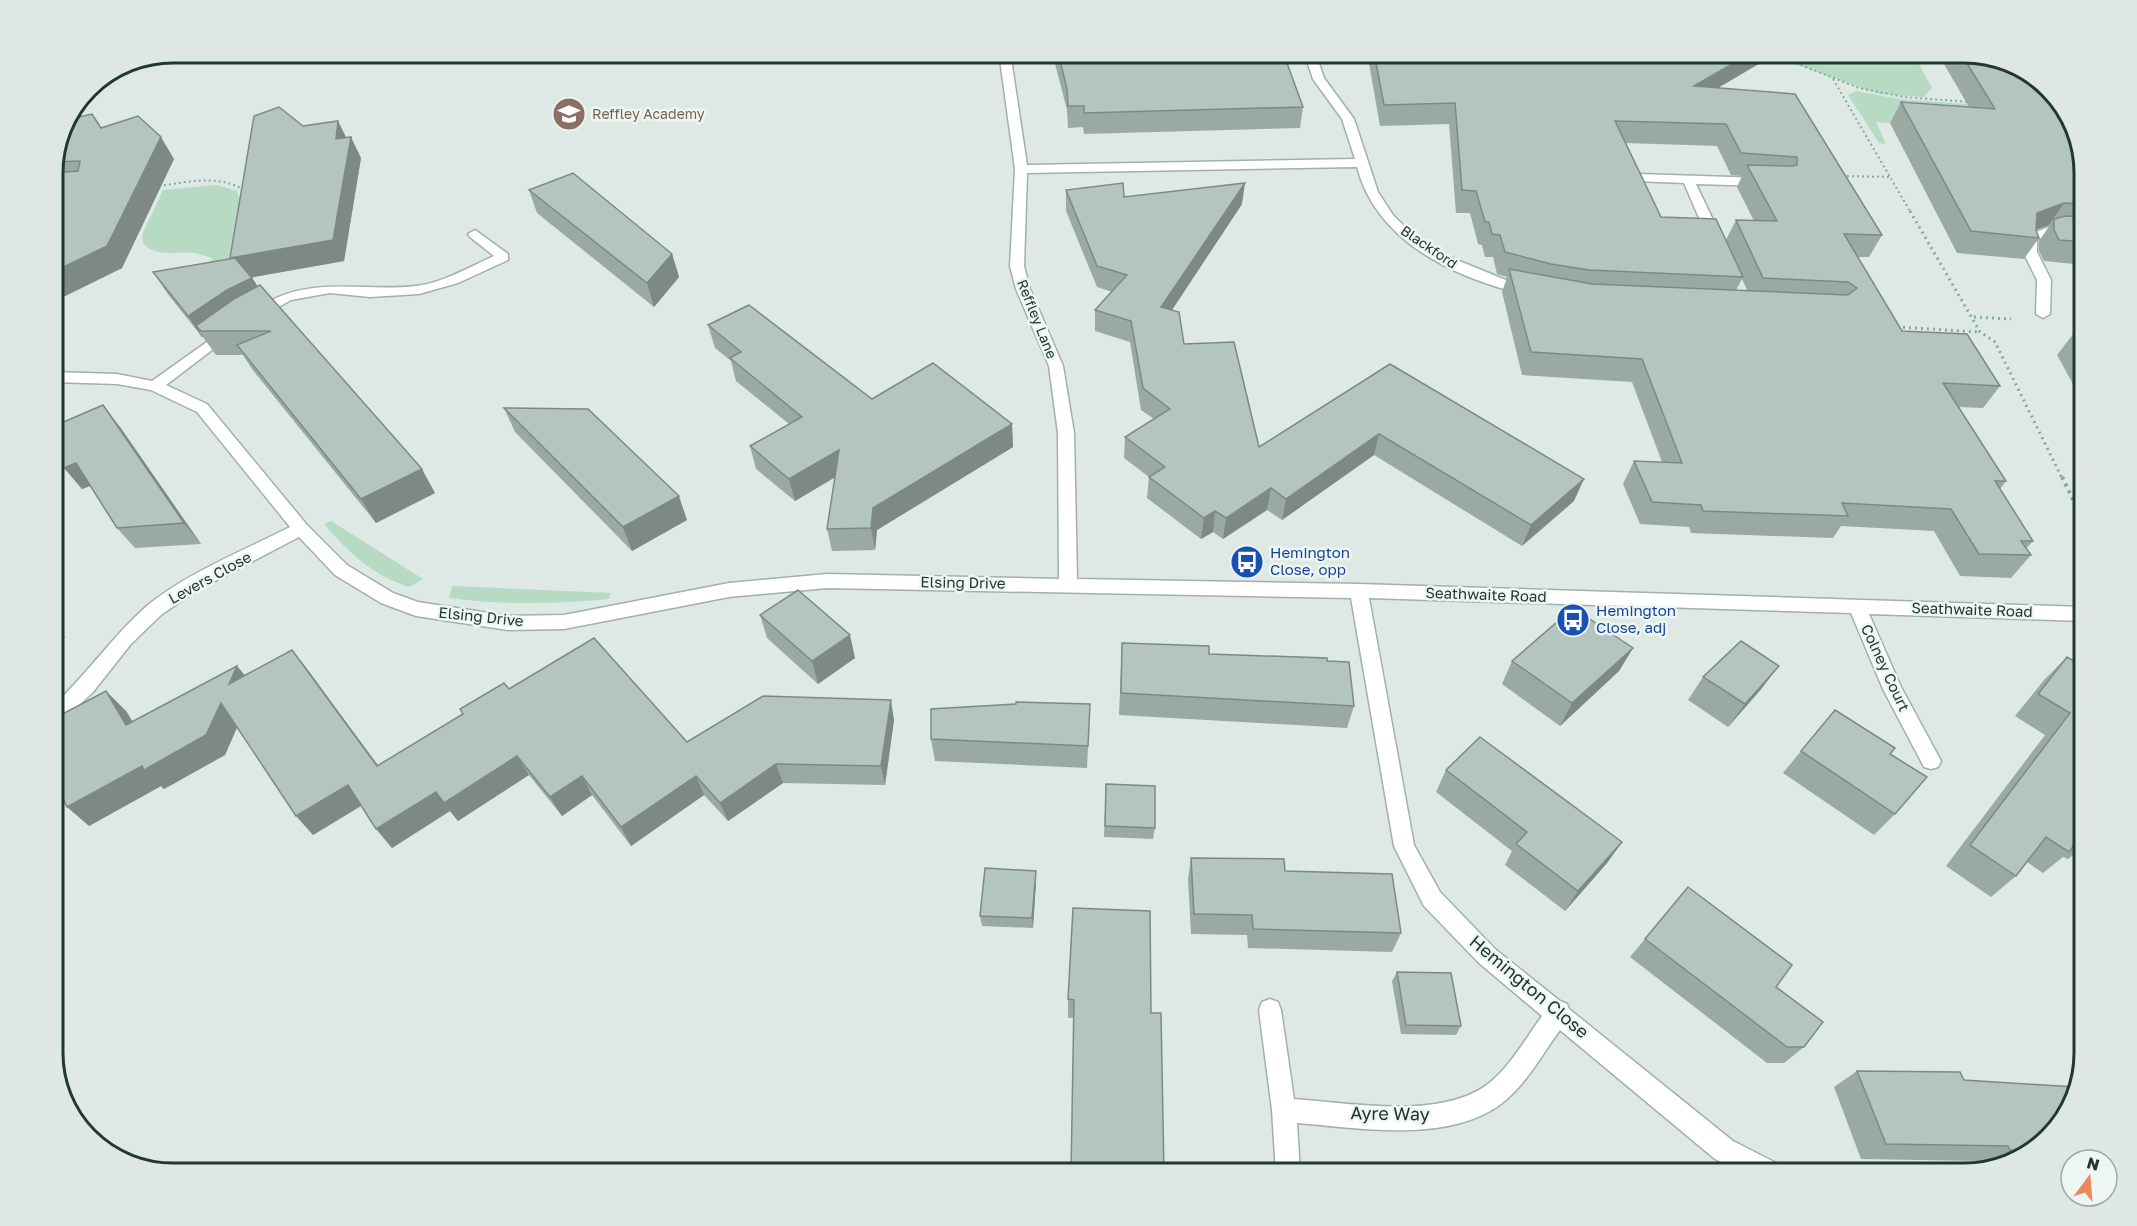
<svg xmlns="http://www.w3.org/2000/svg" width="2137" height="1226" font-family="'Golos Text',sans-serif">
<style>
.green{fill:#b7dac3}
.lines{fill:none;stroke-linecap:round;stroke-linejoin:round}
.minor-casing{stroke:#a1b0ac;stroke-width:3}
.path-far2{stroke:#7faca1;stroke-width:2;stroke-dasharray:2 3;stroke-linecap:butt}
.path-far1{stroke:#7faca1;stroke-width:3;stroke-dasharray:2 4;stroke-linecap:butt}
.path{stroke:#7faca1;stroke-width:4;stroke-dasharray:3 4.5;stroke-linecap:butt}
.minor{fill:#fff;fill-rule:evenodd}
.wall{fill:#9ba9a3;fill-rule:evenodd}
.shaded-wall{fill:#7e8985}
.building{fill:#b4c4be;stroke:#7e8985;stroke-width:1.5}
.labels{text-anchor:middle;stroke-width:5;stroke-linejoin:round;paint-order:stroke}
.far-education-label{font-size:14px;fill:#785e54;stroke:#eef6f3;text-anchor:start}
.far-street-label{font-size:14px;fill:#203833;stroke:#eef6f3}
.transit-label{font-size:15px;fill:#164399;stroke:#eef6f3;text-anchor:start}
.street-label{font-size:15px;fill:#203833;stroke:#eef6f3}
.near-street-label{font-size:18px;fill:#203833;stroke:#eef6f3}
.rim{fill:none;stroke:#203833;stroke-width:3}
</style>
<rect width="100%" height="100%" fill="#dee9e5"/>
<g class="green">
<polygon points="1871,52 1915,57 1932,88 1924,97 1879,94 1764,53"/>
<polygon points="1856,91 1899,99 2050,110 1932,126 1876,122 1886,144 1879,143 1848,95"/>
<path d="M217 185 237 191 240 201 226 277 208 280 212 258C206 256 200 254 193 253 176 251 157 258 143 243L142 235 163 190Z"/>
<path d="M331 521 423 579 409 587C372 575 349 553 324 524Z"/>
<path d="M452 586 611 593 609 599C554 604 503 605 449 598Z"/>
</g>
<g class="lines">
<defs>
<g id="minor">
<path d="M999 52H1010L1027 165 1355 159 1342 119 1313 79 1304 52H1315L1324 78 1354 119 1378 192 1393 215 1408 230 1447 256 1533 291 1526 295C1456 278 1377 243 1357 167L1027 173 1024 266 1030 289 1063 366 1074 433 1077 579 1359 584 2084 607V621L1869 614 1901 687 1941 761 1938 767 1931 769 1924 767 1883 689 1851 613 1369 598 1414 845 1440 892 1495 949 1560 1001 1567 1004 1569 1009 1733 1141 1778 1164 1781 1173H1744L1715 1159 1560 1030C1543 1053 1528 1081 1507 1099 1455 1145 1360 1128 1297 1123L1300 1173H1276L1272 1110 1259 1010 1262 1002 1270 999 1278 1002 1281 1010 1294 1099C1350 1103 1441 1120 1488 1084 1510 1067 1526 1038 1542 1016L1479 963 1424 906 1394 846 1351 598 827 588 729 597 564 629 508 630 416 616 381 603 335 575 299 537 194 592 161 615 131 644 93 692 60 723 53 725V706C87 675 113 635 148 605 189 572 243 551 290 527L197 412 151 390 117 384 53 382V372L117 374 152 381 228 327 235 331 233 334 166 385 207 404 307 525 347 565 393 593 418 602 508 616 564 615 729 583 827 574 1059 579 1058 433 1049 366 1016 289 1010 266 1015 169Z"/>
<polygon points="1639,174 1763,178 1769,182 1763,186 1696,184 1723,241 1716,245 1709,241 1684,183 1635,181 1635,175"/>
<path d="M2049 227 2068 228 2075 232C2066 239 2048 236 2037 239V252L2051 280 2050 314 2043 318 2036 314 2037 280 2023 252V237Z"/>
<path d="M475 230 508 254V260L458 283 419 294 370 297 330 293 291 300 259 318H249L247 315C252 309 259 306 266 303 315 276 364 292 416 286 443 283 469 267 494 256L470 237 468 234Z"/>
</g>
</defs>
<use href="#minor" class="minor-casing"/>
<g class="path-far2">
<polyline points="1768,52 1859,88 1904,97 1970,102"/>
<polyline points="1833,79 1911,213"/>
<polyline points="1842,176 1892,177"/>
<path d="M159 186C188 182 218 174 244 190"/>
</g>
<g class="path-far1">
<polyline points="1910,211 1980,332 1995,342 2062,478"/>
<polyline points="1974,317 2011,319"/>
<polyline points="1897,327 1979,332"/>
</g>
<polyline class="path" points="2062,477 2084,522"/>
<use href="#minor" class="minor"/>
</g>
<g class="wall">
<polygon points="1052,52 1283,52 1303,107 1300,128 1084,134 1083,127 1068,128 1067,110"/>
<path d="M1367 52H1779L1718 88 1795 94 1882 235 1869 257H1858L1902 331 2000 386 1983 408 1958 407 2006 481 2000 489 2033 541 2026 549 2031 555 2011 578 1960 576 1934 531 1841 526 1833 538 1691 533 1689 527 1640 524 1623 484 1634 461 1662 462 1632 382 1522 375 1502 292 1507 277 1497 274 1493 257H1485L1482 245 1478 244 1470 213H1456L1449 124 1380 126ZM1626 143 1717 146 1731 175 1742 176 1737 187 1754 221 1736 220 1726 240 1661 217ZM1742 279 1747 290H1736Z"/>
<polygon points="1937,52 1964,52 2084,165 2084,265 2044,261 2039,251 2039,241 2050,225 2036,230 2039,238 2024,259 1957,253 1890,123 1901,102 1969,107"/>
<polygon points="75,117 174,159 122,268 53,302 53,207 56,207 53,201 53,165 62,127"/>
<polygon points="303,126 347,138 361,158 344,261 252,277 258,287 435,493 376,523 252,369 243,355 216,355 203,337 202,337 167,293 153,272 231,259"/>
<polygon points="529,190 672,254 679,277 654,307 537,213"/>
<polygon points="1066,190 1124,197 1242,204 1172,310 1184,344 1259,447 1390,364 1574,501 1522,546 1374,455 1282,520 1267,510 1223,539 1213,532 1201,539 1147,498 1149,477 1124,458 1125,437 1154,419 1141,410 1130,342 1095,331 1095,310 1112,292 1097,287 1066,211"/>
<polygon points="708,325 872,399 1012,424 1013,447 877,530 875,550 832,551 827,529 835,477 795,501 756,469 750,446 789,424 736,381 731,361 715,348"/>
<polygon points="2074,333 2084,334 2084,404 2057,355"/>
<polygon points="504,408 687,520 632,551 515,432"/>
<polygon points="62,423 120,427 201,544 135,548 117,528 91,486 82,489 55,455"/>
<polygon points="760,615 855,658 818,684 767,638"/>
<polygon points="1579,626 1633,648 1619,671 1560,726 1502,684 1512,661"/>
<polygon points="1122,643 1209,654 1327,661 1354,706 1347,728 1119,715"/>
<polygon points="292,650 378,765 509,689 687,742 894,720 885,785 783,783 728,821 704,795 631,846 592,795 562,816 529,775 458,821 450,811 392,848 361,806 313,835 237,727 225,755 164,789 161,786 89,826 126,711 133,722 245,675"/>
<polygon points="2067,657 2084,667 2084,846 2068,859 2063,857 2043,873 2027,862 2016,876 1991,897 1946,866 2045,735 2015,716 2044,680"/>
<polygon points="1703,677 1762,688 1728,727 1688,700"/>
<polygon points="1835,710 1890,754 1895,814 1874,835 1783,773"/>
<polygon points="1089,726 1087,768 935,761 931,739"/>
<polygon points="1446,770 1622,842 1607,863 1565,911 1505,865 1512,851 1436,792"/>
<polygon points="1106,784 1155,828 1153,839 1104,837"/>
<polygon points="1191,858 1285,871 1401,933 1392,952 1248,948 1247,935 1191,934 1188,879"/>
<polygon points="1036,882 1033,928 982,926 980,916"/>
<polygon points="1688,887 1776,987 1804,1047 1784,1063 1767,1063 1630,957"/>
<polygon points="1073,908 1151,1013 1068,1018 1068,999"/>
<polygon points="1397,972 1461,1026 1456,1035 1401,1034 1392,981"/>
<polygon points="1857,1071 1964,1080 2069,1113 2025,1157 1992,1166 1981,1165 1980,1161 1861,1159 1834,1087"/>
</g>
<g class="shaded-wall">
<polygon points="1753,52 1779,52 1685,107 1694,86"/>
<polygon points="338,121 348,141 336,139"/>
<polygon points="161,137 174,159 122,268 53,302 53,272"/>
<polygon points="351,137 361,158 344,261 243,279 230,258"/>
<polygon points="1245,183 1242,204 1160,328 1161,307"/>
<polygon points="2064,203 2049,225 2022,235 2037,213"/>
<polygon points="672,254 679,277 654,307 647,283"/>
<polygon points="252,278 265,298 196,326 203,337 202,337 188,316 227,290"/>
<polygon points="103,405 120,427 201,544 184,523"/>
<polygon points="53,409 76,446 59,424 53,415"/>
<polygon points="1012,424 1013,447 877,530 875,550 871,528 873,508"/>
<polygon points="1379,434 1374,455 1282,520 1286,499"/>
<polygon points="839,450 844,472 795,501 789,479"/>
<polygon points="76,463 94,484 82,489 64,468"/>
<polygon points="422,469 435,493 376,523 361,499"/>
<polygon points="1584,479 1574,501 1522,546 1531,525"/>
<polygon points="1271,488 1267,510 1223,539 1226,518"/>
<polygon points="679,496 687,520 632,551 623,527"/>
<polygon points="1215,511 1213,532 1201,539 1204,518"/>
<polygon points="53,625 65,637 53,659"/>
<polygon points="850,635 855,658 818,684 812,661"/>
<polygon points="1633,648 1619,671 1560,726 1572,703"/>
<polygon points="292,650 308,670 392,785 377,766"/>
<polygon points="237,666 254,686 229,684"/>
<polygon points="1779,666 1762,688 1728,727 1745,704"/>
<polygon points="106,691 126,711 146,745 126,725"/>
<polygon points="891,700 894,720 885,785 881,766"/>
<polygon points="221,703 239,723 225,755 164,789 161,786 89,826 67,807 142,766"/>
<polygon points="517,756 529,775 458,821 444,803"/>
<polygon points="776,764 783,783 728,821 720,803"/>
<polygon points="582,776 592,795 562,816 550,797"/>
<polygon points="696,776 704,795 631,846 621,827"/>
<polygon points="348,785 364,804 313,835 296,816"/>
<polygon points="436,792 450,811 392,848 376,829"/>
<polygon points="1622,842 1607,863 1565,911 1578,891"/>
<polygon points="1036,871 1036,882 1033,928 1032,918"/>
</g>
<g class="building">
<polygon points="1058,52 1283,52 1303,107 1084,113 1084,106 1068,106 1067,89"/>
<polygon points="1374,52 1753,52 1694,86 1795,94 1882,235 1844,234 1902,331 1967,334 2000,386 1943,383 2006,481 1995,481 2033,541 2021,541 2031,555 1979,554 1951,509 1842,503 1848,516 1703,511 1701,505 1652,502 1634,461 1682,463 1642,359 1531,352 1509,269 1592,284 1848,295 1857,288 1848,282 1763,278 1736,220 1777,221 1747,165 1791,166 1797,165 1797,157 1741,153 1726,124 1615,121 1661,217 1716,219 1743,277 1589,270 1551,264 1505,252 1500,235 1492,234 1489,222 1485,222 1476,191 1462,190 1455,103 1384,105"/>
<polygon points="1960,52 1964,52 2024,68 2068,112 2084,165 2084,204 2064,203 2037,213 2036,230 2039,238 1971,231 1901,102 1995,109"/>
<polygon points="279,107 303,126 338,121 336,139 351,137 333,240 230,258 254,116"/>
<polygon points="71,113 74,118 92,114 101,128 138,116 161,137 107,246 53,272 53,207 56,207 53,201 53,173 78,171 80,161 54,162 62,127"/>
<polygon points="573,173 672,254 647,283 529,190"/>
<polygon points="1123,183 1124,197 1245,183 1161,307 1179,312 1184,344 1234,342 1259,447 1390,364 1584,479 1531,525 1379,434 1286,499 1271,488 1226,518 1215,511 1204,518 1149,477 1165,467 1125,437 1170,409 1143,388 1131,321 1095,310 1127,275 1097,266 1066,190"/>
<polygon points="2065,216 2084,217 2084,242 2059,240 2054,230 2054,219"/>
<polygon points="235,258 252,278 227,290 188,316 153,272"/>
<polygon points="260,285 422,469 361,499 237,345 271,331 201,331 196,326 234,299"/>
<polygon points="749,305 872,399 933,363 1012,424 873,508 871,528 827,529 839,450 789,479 750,446 802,417 730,358 741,352 708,325"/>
<polygon points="2074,333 2084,334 2084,350"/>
<polygon points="103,405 184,523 117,528 76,463 64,468 53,451 53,415 59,424"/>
<polygon points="504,408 588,409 679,496 623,527"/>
<polygon points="798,590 850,635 812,661 760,615"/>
<polygon points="1564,616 1579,626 1588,618 1633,648 1572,703 1512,661"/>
<polygon points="594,638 687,742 763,696 891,700 881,766 776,764 720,803 696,776 621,827 582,776 550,797 517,756 444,803 436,792 376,829 348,785 296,816 221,703 206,735 144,770 142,766 67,807 53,778 53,719 106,691 126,725 237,666 229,684 292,650 377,766 463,714 460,709 504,683 509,689"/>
<polygon points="1741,641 1779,666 1745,704 1703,677"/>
<polygon points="1122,643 1209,646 1209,654 1327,658 1327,661 1349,662 1354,706 1121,693"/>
<polygon points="2067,657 2084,667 2084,832 2069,852 2046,837 2016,876 1970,845 2070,713 2038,694"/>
<polygon points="1016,702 1090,704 1088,746 931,739 931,709 1016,704"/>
<polygon points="1835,710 1895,748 1890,754 1927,777 1895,814 1801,751"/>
<polygon points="1480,737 1622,842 1578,891 1516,844 1527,832 1446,770"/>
<polygon points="1106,784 1155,786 1155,828 1105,826"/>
<polygon points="1191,858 1284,859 1285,871 1392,874 1401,933 1253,929 1252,915 1194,914"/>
<polygon points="985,868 1036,871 1032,918 980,916"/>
<polygon points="1688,887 1792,965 1776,987 1823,1022 1804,1047 1787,1047 1645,939"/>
<polygon points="1073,908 1150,911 1151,1013 1161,1013 1164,1173 1071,1173 1074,1000 1068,999"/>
<polygon points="1397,972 1451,973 1461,1026 1406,1025"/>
<polygon points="1857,1071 1960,1072 1964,1080 2075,1087 2069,1113 2029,1152 2010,1150 2008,1146 1886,1144"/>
</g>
<defs>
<symbol id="school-disc" viewBox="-11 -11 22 22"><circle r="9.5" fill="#8d6e63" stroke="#eef6f3"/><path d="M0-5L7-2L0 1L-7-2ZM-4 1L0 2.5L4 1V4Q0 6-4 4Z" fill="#fff"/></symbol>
<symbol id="bus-disc" viewBox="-11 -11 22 22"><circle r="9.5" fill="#1a4fb4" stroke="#eef6f3"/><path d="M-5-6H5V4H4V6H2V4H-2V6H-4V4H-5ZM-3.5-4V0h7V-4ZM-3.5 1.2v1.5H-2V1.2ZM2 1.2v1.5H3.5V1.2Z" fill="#fff"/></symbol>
</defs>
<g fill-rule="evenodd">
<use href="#school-disc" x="550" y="95" width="38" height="38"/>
<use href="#bus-disc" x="1228" y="543" width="38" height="38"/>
<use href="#bus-disc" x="1554" y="601" width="38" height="38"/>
</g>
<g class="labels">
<g class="far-education-label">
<text x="592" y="119">Reffley Academy</text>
</g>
<g class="far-street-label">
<text transform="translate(1429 247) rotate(34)" y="5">Blackford</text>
<text transform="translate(1037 319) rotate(68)" y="5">Reffley Lane</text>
</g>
<g class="transit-label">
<text x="1270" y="558">Hemington<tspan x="1270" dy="17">Close, opp</tspan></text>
<text x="1596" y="616">Hemington<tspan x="1596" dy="17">Close, adj</tspan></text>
</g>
<g class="street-label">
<text transform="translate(210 578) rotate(-29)" y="5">Levers Close</text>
<text transform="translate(963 583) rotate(1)" y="5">Elsing Drive</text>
<text transform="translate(1486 595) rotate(2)" y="5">Seathwaite Road</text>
<text transform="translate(1972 610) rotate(2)" y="5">Seathwaite Road</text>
<text transform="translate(481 617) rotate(6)" y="5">Elsing Drive</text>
<text transform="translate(1885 668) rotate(65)" y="5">Colney Court</text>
</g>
<g class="near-street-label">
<text transform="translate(1529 987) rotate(40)" y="6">Hemington Close</text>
<text transform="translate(1390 1114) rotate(1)" y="6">Ayre Way</text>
</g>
</g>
<path d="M0 0H2137V1226H0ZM173 63H1964A110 110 0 0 1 2074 173V1053A110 110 0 0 1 1964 1163H173A110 110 0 0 1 63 1053V173A110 110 0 0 1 173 63Z" fill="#dee7e4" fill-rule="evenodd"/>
<path class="rim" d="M173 63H1964A110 110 0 0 1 2074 173V1053A110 110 0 0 1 1964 1163H173A110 110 0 0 1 63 1053V173A110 110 0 0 1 173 63Z"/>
<g transform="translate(2089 1178) rotate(16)"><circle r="28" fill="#eef6f3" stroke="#9caaa6" stroke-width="1.5"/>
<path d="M0-4.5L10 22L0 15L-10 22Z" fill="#ed8858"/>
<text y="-9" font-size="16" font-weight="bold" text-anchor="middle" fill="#203833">N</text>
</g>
</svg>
